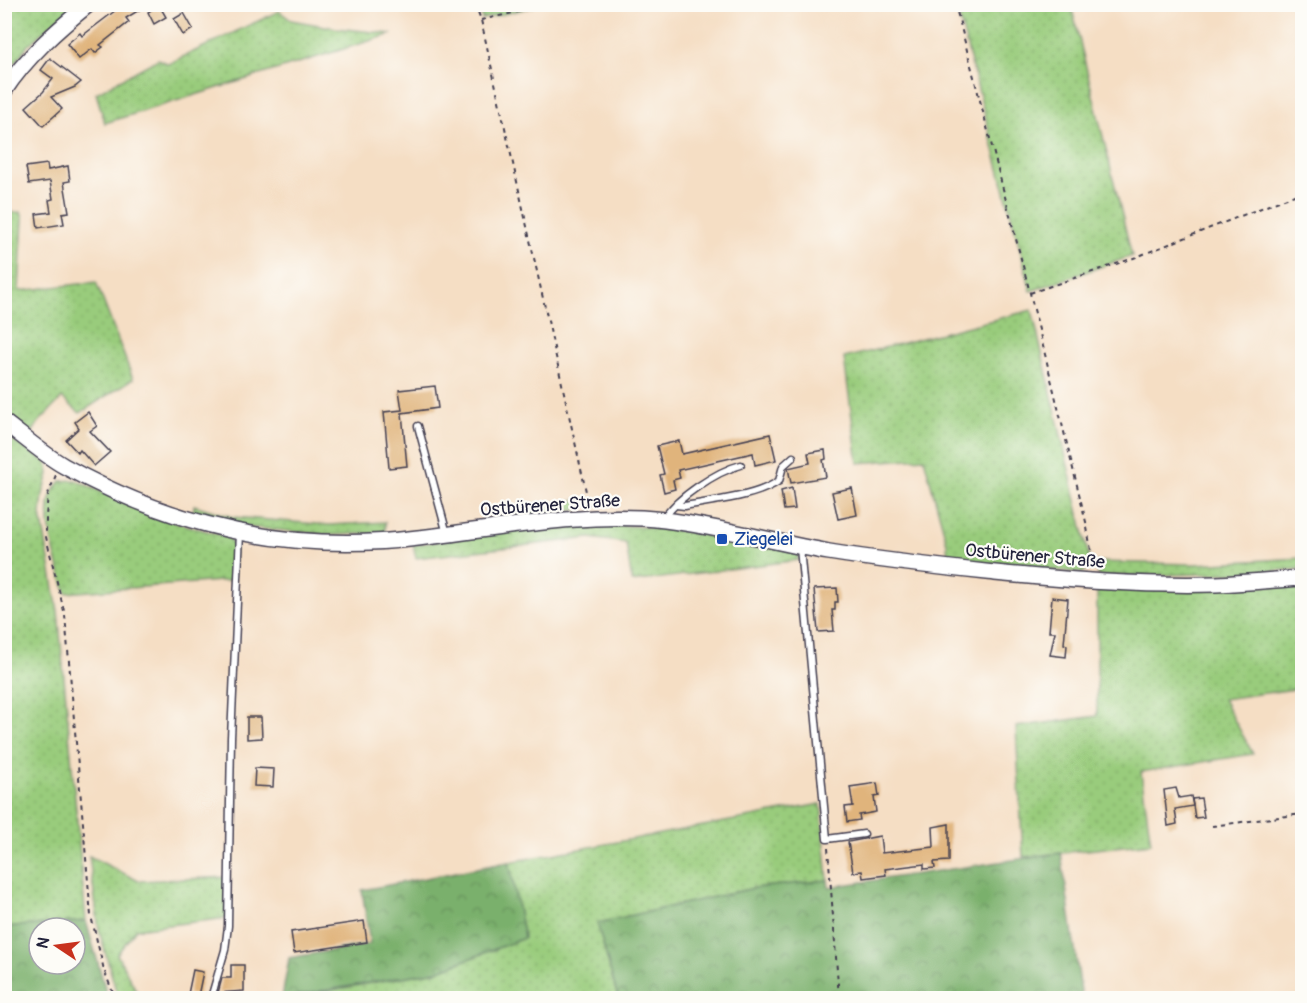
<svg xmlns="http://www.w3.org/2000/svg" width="1307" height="1003" font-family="Pangolin,sans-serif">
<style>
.grass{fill:url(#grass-dots);stroke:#5e775c;stroke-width:1.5}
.forest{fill:url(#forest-crowns);stroke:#4e6954;stroke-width:1.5;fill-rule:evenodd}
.garden{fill:url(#garden-furrows);stroke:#5e775c;stroke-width:1.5}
.building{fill:#e0b47c}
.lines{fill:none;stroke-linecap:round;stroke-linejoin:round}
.service-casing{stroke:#423e50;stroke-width:9}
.tertiary-casing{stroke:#423e50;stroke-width:18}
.path{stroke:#423e50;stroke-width:2;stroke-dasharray:4.5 4.5;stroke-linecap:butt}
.service{stroke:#fff;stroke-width:6}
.tertiary{stroke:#fff;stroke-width:15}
.transit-dot{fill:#1a4fb4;stroke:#fdfcf7;stroke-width:2}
.labels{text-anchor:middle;stroke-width:4.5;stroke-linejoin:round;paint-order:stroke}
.street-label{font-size:18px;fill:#22223b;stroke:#fdfcf7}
.transit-label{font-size:18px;fill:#164399;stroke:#fdfcf7;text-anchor:start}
</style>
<defs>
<pattern id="grass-dots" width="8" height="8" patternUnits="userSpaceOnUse" patternTransform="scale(1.5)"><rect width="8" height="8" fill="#99cc7c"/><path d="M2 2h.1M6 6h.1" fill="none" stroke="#84af6c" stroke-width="1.8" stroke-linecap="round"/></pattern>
<pattern id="forest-crowns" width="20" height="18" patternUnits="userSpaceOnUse" patternTransform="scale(1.5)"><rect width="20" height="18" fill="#7ab06c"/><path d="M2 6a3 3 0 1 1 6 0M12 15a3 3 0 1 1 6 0" fill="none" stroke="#648f5a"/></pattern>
<pattern id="garden-furrows" width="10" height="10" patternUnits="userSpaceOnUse" patternTransform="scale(1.5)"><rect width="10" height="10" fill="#99cc7c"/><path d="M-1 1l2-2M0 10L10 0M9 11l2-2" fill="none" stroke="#84af6c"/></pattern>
</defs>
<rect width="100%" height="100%" fill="#fdfcf7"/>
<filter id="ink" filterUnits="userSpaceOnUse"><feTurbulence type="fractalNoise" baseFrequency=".0167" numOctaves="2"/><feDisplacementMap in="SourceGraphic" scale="12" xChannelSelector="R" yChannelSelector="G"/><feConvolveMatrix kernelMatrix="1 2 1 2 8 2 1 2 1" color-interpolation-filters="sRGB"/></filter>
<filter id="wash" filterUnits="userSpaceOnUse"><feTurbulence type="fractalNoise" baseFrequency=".008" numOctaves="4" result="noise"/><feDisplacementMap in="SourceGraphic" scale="24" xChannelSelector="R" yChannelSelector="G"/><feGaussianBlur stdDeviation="1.35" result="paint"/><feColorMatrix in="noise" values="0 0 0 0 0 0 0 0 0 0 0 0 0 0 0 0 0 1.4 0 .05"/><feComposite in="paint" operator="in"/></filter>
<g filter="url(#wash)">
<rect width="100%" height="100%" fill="#f5dec4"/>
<g class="grass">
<polygon points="5,4 70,4 71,7 27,46 5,77"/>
<polygon points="956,5 1071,5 1132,256 1031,291"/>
<polygon points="279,11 291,20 336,28 392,34 105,123 96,93 158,59 168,64"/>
<polygon points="4,181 10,213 21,212 23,219 19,291 96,282 133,379 80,413 62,398 38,423 31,435 5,414"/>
<polygon points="1032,310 1089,557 1090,567 1082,573 948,560 947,543 924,458 858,463 844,358"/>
<polygon points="5,436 47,462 49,474 43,494 41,515 58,611 86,921 5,927"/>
<path d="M75 480 157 517 228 537 235 547 233 580 66 593C59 567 41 519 52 493 54 489 58 485 61 481Z"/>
<polygon points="584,499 583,509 506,517 503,509"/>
<polygon points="194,505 233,517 329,525 385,522 385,533 332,535 245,527 193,514"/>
<polygon points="592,524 661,528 798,548 798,560 632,582 626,543 590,538 416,558 413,545 516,530"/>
<polygon points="1302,558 1302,569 1213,574 1098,576 1096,562 1195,564"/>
<polygon points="1302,585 1302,688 1223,699 1253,754 1141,772 1151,843 1023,857 1016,727 1097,716 1097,588"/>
<polygon points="821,804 828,880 754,888 598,923 618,998 289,998 437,971 524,938 509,862"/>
<polygon points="89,856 139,881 229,877 227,918 136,929 117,954 140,998 118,998 99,930"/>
</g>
<g class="forest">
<polygon points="1061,853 1082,998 618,998 597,923 754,888 828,880 829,887"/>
<polygon points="509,862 524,938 437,971 282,998 289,958 370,944 362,890"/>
<path d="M86 921 108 998H5V927ZM39 928H75V964H39Z"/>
</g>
<polygon class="garden" points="532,4 533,7 482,19 478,5"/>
<g id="blocks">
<g class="building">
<polygon points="124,4 149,4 126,18 129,22 100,45 103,47 95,53 92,49 79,59 67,44 80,33 82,36"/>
<polygon points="159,5 166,17 154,24 148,12"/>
<polygon points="184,13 193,29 183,35 174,19"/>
<polygon points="50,58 81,82 75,87 51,97 62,109 43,126 26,107 43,92 53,79 41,70"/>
<polygon points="47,164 48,170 68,166 70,181 64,182 69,212 62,213 64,224 38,228 36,214 51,212 49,200 53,199 50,181 29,184 26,167"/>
<polygon points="435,386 438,408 402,413 407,466 389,468 384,412 402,410 399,390"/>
<polygon points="88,412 97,426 90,431 110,452 94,466 80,450 78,453 66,440 79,428 75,422"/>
<polygon points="770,434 776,460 755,465 753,453 678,470 680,478 673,480 675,489 664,492 660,475 664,474 657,446 679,441 682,454"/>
<polygon points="825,450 826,459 823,460 826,477 791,483 788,468 810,463 808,453"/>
<polygon points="792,488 795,509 784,510 781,491"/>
<polygon points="852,488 857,515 838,519 832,492"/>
<polygon points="837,588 838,602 835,602 835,610 832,610 834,631 818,632 814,589"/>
<polygon points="1052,597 1068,599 1064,644 1067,645 1066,657 1050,655 1055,632 1049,632"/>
<polygon points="247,717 261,717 262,738 247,739"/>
<polygon points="255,768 274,769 273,787 254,786"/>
<polygon points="877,783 879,796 874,797 876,812 859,815 860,820 847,822 845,807 853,806 850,787"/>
<polygon points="1176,788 1179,798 1191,796 1193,806 1175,809 1177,824 1168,826 1164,790"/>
<polygon points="1201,798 1204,817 1195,818 1192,799"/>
<polygon points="949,824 949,861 934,862 935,868 924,869 924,864 885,869 886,875 863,878 862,871 853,872 848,842 880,836 882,853 934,847 933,827"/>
<polygon points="364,921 367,942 294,953 291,932"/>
<polygon points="231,965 244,965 244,991 218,993 222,978 231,978"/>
<polygon points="193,970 203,972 198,996 188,994"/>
</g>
</g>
</g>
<g filter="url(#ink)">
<use href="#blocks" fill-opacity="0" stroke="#423e50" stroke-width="1.5"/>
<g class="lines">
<defs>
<g id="service">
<polyline points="418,426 447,534"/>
<path d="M676 505 685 506C715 500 753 498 779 481L783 466 793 457"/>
<path d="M663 520C676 498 717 471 741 465"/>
<polyline points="800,548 827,839 864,834"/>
<polyline points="211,998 225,950 228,926 231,738 240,533"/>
</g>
<g id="tertiary">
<path d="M4 91C26 57 58 29 89 4"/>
<path d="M4 422C24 437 43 454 64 466 174 527 293 554 418 538 500 529 582 511 665 520 720 527 774 542 829 552 884 561 940 567 995 573 1068 580 1142 586 1216 584 1245 583 1274 580 1302 578"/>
</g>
</defs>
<use href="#service" class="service-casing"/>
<use href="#tertiary" class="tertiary-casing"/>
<g class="path">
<polyline points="475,4 481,20 589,505"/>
<polyline points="955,4 1030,293 1086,522 1094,567"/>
<polyline points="481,20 554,4"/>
<polyline points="1030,293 1131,259 1302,192"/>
<polyline points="56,475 48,494 46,516 46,537 65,615 91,916 104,970 115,998"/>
<polyline points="1212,826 1302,814"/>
<polyline points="828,848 839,998"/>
</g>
<use href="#service" class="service"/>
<use href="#tertiary" class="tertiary"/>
</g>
</g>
<rect class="transit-dot" x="716" y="533" width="12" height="12" rx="3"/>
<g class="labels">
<g class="street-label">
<text transform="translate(550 505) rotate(-4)" y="6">Ostbürener Straße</text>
<text transform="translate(1035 556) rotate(5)" y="6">Ostbürener Straße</text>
</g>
<g class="transit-label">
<text x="734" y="545">Ziegelei</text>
</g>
</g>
<rect width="1307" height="1003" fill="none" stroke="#fdfcf7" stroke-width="24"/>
<g transform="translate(57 946) rotate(283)"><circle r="28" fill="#fdfcf7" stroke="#a5a5ac" stroke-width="1.5"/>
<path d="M0-4.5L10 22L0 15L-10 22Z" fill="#c8321e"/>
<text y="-9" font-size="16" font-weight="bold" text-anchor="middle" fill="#22223b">N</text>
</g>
</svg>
